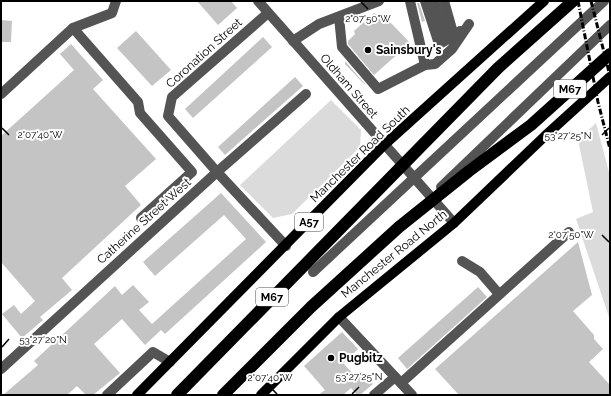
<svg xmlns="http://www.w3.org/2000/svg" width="611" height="396" font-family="Raleway,sans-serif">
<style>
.green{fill:#dbdbdb}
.building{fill:#c4c4c4}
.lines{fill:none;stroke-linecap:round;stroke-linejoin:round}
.minor{stroke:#545454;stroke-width:10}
.major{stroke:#000;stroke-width:10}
.highway{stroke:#000;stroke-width:12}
.rail{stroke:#000;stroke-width:3;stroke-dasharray:6 2 1 2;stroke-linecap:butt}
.ticks{fill:none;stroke:#000;stroke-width:1.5}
.poi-dot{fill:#000;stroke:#fff;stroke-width:1.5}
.labels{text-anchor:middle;stroke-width:4;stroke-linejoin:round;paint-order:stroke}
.shield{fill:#fff;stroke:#4c4c4c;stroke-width:1}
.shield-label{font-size:11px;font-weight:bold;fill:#000}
.poi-label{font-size:12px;font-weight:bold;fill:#000;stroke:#fff;text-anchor:start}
.street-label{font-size:12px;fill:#000;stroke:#fff}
.ticks-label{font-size:10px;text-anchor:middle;fill:#000;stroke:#fff;stroke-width:4;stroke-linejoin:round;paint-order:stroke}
</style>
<rect width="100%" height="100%" fill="#fff"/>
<g class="green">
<polygon points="331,100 361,130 360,147 292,214 273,218 240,185"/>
<polygon points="596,123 610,176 610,320 576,219 593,212 578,140"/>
</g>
<g class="building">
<polygon points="197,1 231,1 237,8 218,25"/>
<polygon points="417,3 419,3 425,21 422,22"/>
<polygon points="374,13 392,24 410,43 374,75 348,44 348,41 355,34 354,31"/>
<polygon points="1,20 12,21 11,42 1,42"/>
<polygon points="136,31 171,70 152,86 117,48"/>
<polygon points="263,37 272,47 193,118 185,109"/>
<polygon points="71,44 103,80 93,89 156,159 125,186 141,205 62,278 72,290 40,317 43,320 22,338 2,314 14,305 21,314 35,301 1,262 1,136 74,70 60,54"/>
<polygon points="345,61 365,84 364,84 345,64"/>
<polygon points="295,77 303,86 225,155 218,147"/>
<polygon points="221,193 266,242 165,334 161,330 145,345 122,319 94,344 120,373 93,395 86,395 77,386 67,395 3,395 38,365 34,361 115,286 122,295 133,285 149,302 139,310 152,324 246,239 224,215 155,276 143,262"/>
<polygon points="578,242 592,295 573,311 594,335 594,339 603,349 589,362 610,385 610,395 459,395 435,369"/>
<polygon points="478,287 487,297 407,369 398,358"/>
<polygon points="342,332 358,349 343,363 356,377 362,372 373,384 360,395 357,395 351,388 343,395 318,395 325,390 304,366"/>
</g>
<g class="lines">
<g class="minor">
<polyline points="258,1 454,223"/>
<polyline points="410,1 425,65 435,64 452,49 469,24"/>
<polyline points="425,1 439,44 454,36"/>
<polyline points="434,1 446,40"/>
<polyline points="444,1 454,36 460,31"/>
<polyline points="268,13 172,97 168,116 217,172 286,246"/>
<polyline points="339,17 342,47 378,89 425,65"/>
<polyline points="73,28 138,102 140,113 192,172 141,218"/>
<polyline points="293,41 319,24 379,1"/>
<polyline points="1,94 73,28 112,13 116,1"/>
<polyline points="441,187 610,25"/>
<polyline points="462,261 480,272 499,294"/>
<polyline points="313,272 604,1"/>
<polyline points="339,317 412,395"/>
<polyline points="1,369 217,172 306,94"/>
<polyline points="401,383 569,232"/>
<polyline points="107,395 153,352 170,362"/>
<polyline points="374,395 395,377"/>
</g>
<g class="major">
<polyline points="137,395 384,145 544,1"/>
<polyline points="261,395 339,317 454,223 545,136 610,77"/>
</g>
<g class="highway">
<polyline points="177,395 498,68 573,1"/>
<polyline points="223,395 311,307 399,227 469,171 531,125 610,54"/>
</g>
<g class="rail">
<polyline points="578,1 598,102 610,149"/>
<polyline points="591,1 610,76"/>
</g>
</g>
<path class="ticks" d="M361 2 368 9M2 128 9 135M602 135 609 128M602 235 609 242M2 347 9 339M270 387 277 394M352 394 359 387"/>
<g class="poi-dot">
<circle cx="368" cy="50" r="4"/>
<circle cx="331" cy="358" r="4"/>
</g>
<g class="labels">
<g class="shield">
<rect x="554" y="80" width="32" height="18" rx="3"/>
<rect x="295" y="213" width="28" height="18" rx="3"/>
<rect x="256" y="288" width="32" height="18" rx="3"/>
</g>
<g class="shield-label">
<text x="570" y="93">M67</text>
<text x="309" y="226">A57</text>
<text x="272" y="301">M67</text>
</g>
<g class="poi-label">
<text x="376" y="54">Sainsbury's</text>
<text x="339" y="362">Pugbitz</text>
</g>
<g class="street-label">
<text transform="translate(204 53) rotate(-42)" y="4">Coronation Street</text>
<text transform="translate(349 86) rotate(49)" y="4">Oldham Street</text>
<text transform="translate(360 154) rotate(-44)" y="4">Manchester Road South</text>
<text transform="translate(144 221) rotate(-42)" y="4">Catherine Street West</text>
<text transform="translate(394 254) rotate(-39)" y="4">Manchester Road North</text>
</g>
</g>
<g class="ticks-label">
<text x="368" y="22">2°07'50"W</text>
<text x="40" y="138">2°07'40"W</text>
<text x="568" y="139">53°27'25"N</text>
<text x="571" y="238">2°07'50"W</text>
<text x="43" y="343">53°27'20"N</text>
<text x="359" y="380">53°27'25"N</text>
<text x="270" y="381">2°07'40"W</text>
</g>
<rect width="611" height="396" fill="none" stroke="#000000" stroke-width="4"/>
</svg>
